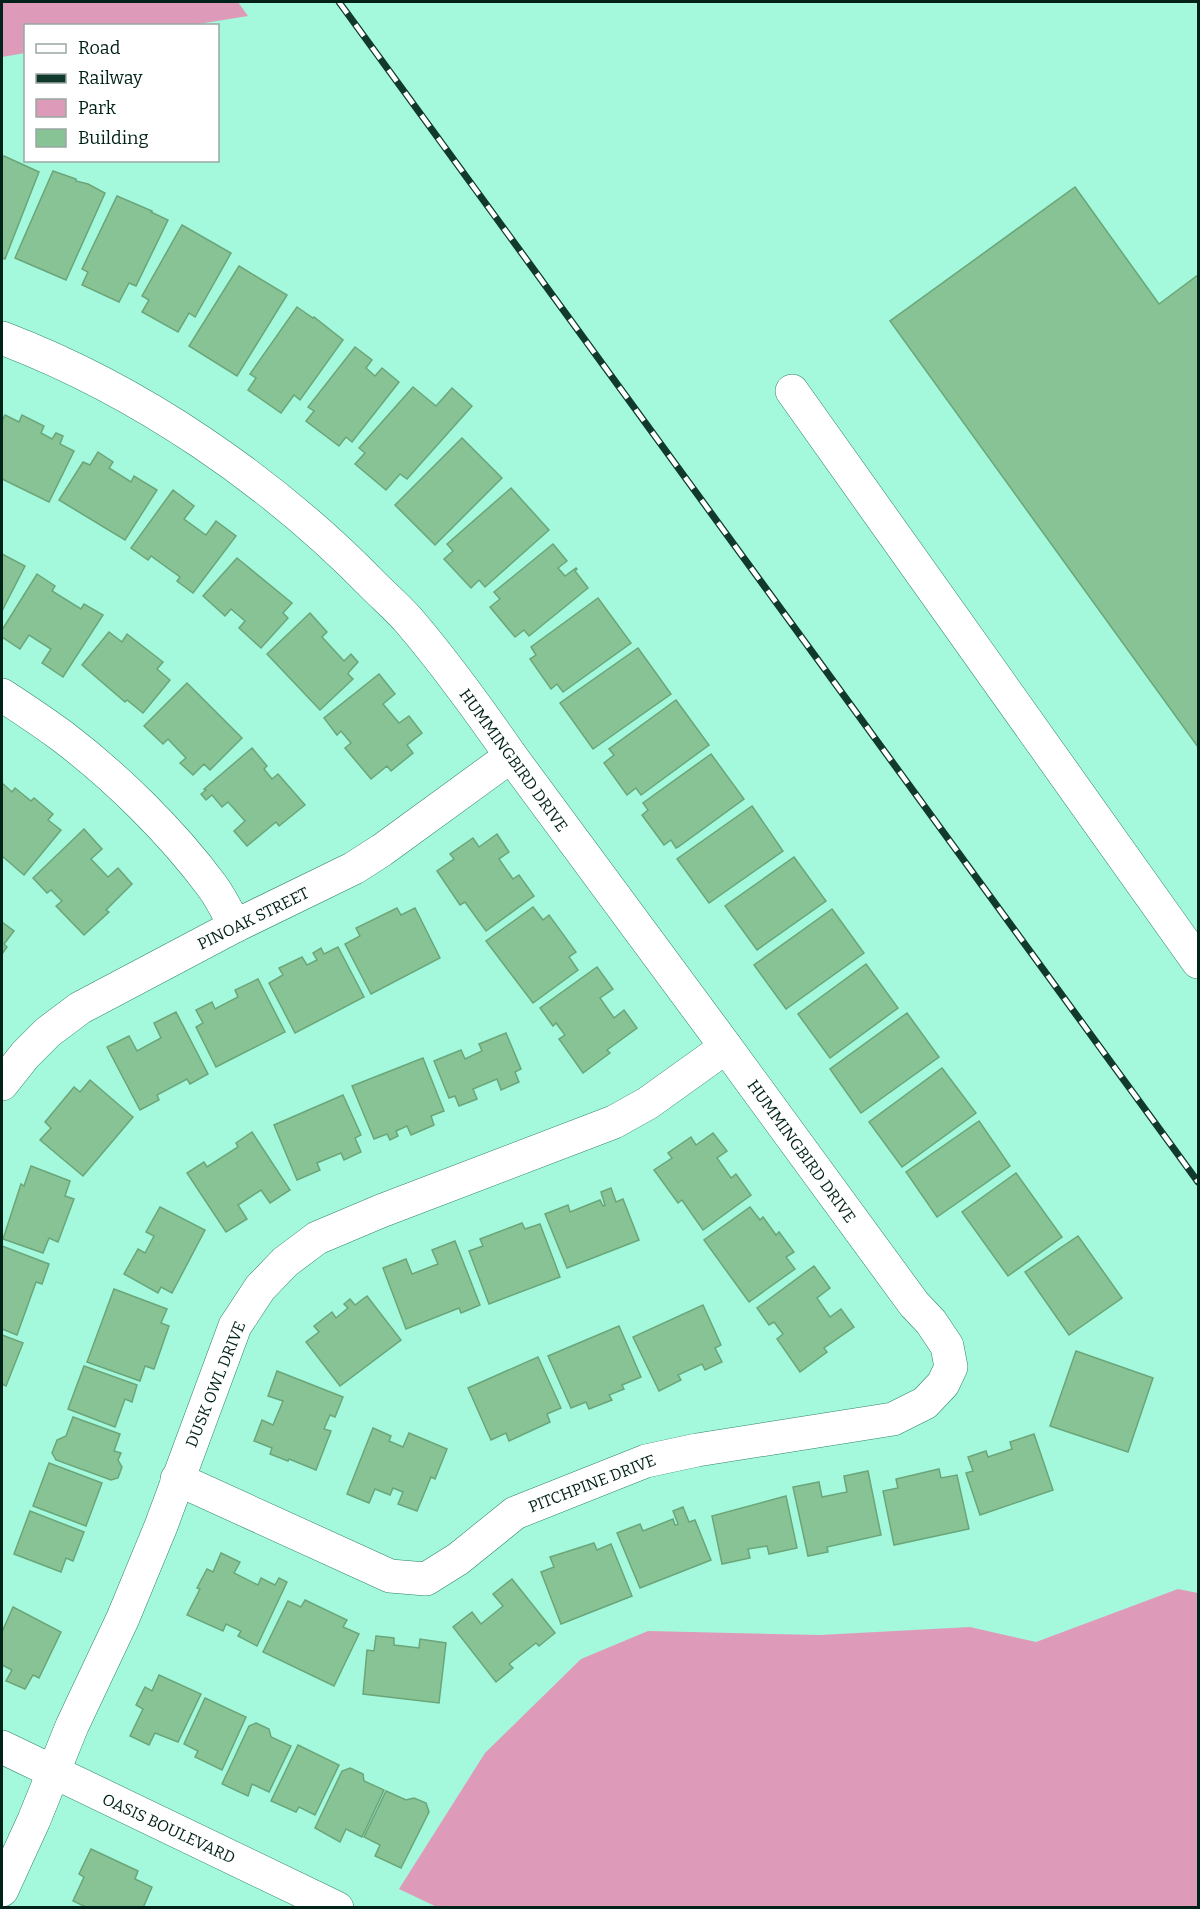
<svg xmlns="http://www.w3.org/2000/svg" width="1200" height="1909" font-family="Bitter,serif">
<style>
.green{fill:#de9bb9}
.building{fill:#87c395;stroke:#6aa679;stroke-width:1.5}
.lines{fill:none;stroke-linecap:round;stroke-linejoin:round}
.minor-casing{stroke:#2d846c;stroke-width:34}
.minor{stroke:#fff;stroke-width:33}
.rail-casing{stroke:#12392d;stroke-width:7}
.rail{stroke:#fff;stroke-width:4.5;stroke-dasharray:14;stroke-linecap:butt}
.labels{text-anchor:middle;stroke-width:4.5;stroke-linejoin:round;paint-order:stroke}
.street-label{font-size:16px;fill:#002218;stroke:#fff}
</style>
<rect width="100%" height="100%" fill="#a4f8dc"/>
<g class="green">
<polygon points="2,2 238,2 248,16 192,25 26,26 25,53 2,57"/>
<polygon points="1178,1589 1198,1593 1198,1907 439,1908 399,1889 485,1753 581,1659 648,1631 820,1635 970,1627 1036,1642"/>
</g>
<g class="building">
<polygon points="4,156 39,172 5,259 2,258 2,157"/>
<polygon points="53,171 76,179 76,181 88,184 105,193 66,280 15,258"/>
<polygon points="1075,187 1159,304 1198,275 1198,747 890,321"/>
<polygon points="117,196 152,211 151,212 168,220 136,286 129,283 119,302 82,285 88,272 82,269"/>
<polygon points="182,225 231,253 195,317 189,313 178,332 142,312 149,300 142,296"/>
<polygon points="239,266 287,295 237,376 189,346"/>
<polygon points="297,307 313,318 314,317 343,340 300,400 294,395 281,413 248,390 256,378 250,374"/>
<polygon points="355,347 372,360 366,368 375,376 382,368 399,382 352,442 346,437 339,446 306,421 314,411 308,407"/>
<polygon points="413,387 436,406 452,388 472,406 407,479 400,474 386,490 355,464 365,453 359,448"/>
<polygon points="5,415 19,422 22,415 44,426 41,433 52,439 56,433 63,436 60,444 74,451 49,502 2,479 2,421"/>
<polygon points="462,438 502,478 435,545 395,505"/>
<polygon points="98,452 113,462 109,468 131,482 134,476 157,490 125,540 59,500 83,462 90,465"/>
<polygon points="511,488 549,530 485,587 479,580 471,588 444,559 453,551 447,544"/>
<polygon points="173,490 194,506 184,519 206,535 216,521 236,536 193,593 177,581 180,577 151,556 148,560 131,548"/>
<polygon points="553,544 567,561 558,568 565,576 576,568 577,569 575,571 588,588 529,636 524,630 515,637 490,607 500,599 494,592"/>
<polygon points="2,554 25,566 2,611"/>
<polygon points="237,558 292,603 283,613 288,618 261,648 239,628 245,621 231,609 225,616 203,596"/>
<polygon points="37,574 55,586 52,591 81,609 84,604 103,615 63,677 42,663 51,649 29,635 20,649 2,637 2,630"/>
<polygon points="598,598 631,643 563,692 557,684 551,689 530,659 536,655 531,647"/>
<polygon points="310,613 327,632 322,637 344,661 351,654 358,662 349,672 348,674 353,679 320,710 267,654"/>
<polygon points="109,632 122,642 127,634 163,662 157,669 170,680 143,713 127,700 125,702 82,665"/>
<polygon points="638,648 671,694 593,749 560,703"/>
<polygon points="379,674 395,694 383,704 399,723 409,716 422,733 407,745 413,753 391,771 387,766 371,779 345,748 351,743 341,731 337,735 324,718"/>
<polygon points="187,683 242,738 210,770 204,764 193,775 180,763 186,758 168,739 163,744 144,726"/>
<polygon points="676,700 709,745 641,795 636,788 627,795 604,763 614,755 609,749"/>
<polygon points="252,748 267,766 264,769 272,779 278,774 305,805 279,826 276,822 247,846 234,831 245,821 228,802 222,807 212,795 206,800 201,794 206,790 204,789"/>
<polygon points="711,754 744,799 678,847 676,848 671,840 664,845 642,815 648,810 643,803"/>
<polygon points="2,783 12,792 15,788 31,801 34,798 53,814 48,820 61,830 24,875 2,856"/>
<polygon points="752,806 783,851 709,903 677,859"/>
<polygon points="84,829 102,849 91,859 108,877 118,868 132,884 106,910 109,912 84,935 56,906 62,901 51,890 47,893 33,878"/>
<polygon points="497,834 509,852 499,859 513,879 519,875 534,896 486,931 465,902 460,905 437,871 454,859 450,854 473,838 479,847"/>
<polygon points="794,857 826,901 757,950 725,906"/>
<polygon points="533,907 543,920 549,915 576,952 569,957 578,970 533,1003 486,941"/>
<polygon points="397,908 401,915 415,908 440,958 371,994 345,944 360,936 356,928"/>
<polygon points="832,909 864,953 786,1009 754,965"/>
<polygon points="2,922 14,931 4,944 7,947 2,954"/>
<polygon points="338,947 364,997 295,1033 269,983 283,975 279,968 302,957 307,965 317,960 313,953 321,948 324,954"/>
<polygon points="866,964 898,1008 830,1058 798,1014"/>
<polygon points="597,967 613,989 600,998 614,1018 624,1010 637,1028 607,1050 610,1053 583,1073 559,1039 565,1035 556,1023 553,1026 540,1008"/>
<polygon points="258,979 285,1032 216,1067 196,1027 203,1023 196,1010 212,1002 215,1009 238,997 235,990"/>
<polygon points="176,1012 208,1074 190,1084 187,1079 157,1095 159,1100 140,1110 107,1047 129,1036 137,1051 161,1038 154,1023"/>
<polygon points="907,1013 939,1057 861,1113 830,1069"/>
<polygon points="506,1033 521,1069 515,1072 519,1082 501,1090 497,1079 473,1089 477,1099 459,1106 455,1096 449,1098 434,1061 461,1050 465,1059 482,1051 479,1044"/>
<polygon points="423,1058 444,1111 431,1116 434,1125 411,1135 407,1126 396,1131 398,1136 390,1140 387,1134 374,1139 352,1086"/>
<polygon points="942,1068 976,1113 902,1167 869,1122"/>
<polygon points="90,1080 133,1117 83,1176 40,1140 51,1128 45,1122 74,1087 80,1092"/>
<polygon points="343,1095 361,1135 355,1138 361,1152 344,1160 341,1153 317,1163 320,1170 297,1180 274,1125"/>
<polygon points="979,1121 1010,1166 937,1217 906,1172"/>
<polygon points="252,1132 290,1190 270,1203 261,1190 238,1205 247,1219 226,1232 187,1173 204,1162 207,1167 238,1147 236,1143"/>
<polygon points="713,1133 727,1151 717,1158 731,1178 736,1174 751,1195 703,1230 682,1200 678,1203 654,1170 672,1158 668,1153 691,1137 696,1145"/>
<polygon points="31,1166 70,1181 65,1196 74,1199 58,1242 49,1238 43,1253 3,1239 21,1184 24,1186"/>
<polygon points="1016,1173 1062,1237 1008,1276 962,1212"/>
<polygon points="611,1188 616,1202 623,1199 639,1240 567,1268 545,1214 568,1205 570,1212 600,1200 603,1206 605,1205 601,1192"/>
<polygon points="160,1207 205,1230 172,1293 161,1287 158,1293 124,1274 138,1249 145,1253 154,1236 146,1232"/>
<polygon points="750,1207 760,1220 763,1217 776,1235 779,1232 794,1252 786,1257 795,1269 749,1302 704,1240"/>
<polygon points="522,1223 525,1229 540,1224 560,1277 489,1304 469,1251 483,1246 480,1239"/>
<polygon points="1078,1236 1122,1298 1069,1335 1025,1272"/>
<polygon points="455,1241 480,1305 461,1313 459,1308 406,1329 383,1268 406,1259 412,1274 438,1264 432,1250"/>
<polygon points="2,1246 49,1264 42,1284 36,1282 17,1335 2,1329"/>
<polygon points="814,1266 830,1288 817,1298 830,1317 841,1309 854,1327 824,1348 827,1352 800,1372 777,1339 783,1334 774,1322 769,1325 757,1308"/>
<polygon points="114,1289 167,1309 161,1323 169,1326 154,1369 145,1366 140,1381 87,1362"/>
<polygon points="367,1296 401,1340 340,1386 306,1342 319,1332 314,1326 332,1312 336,1318 348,1308 344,1304 350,1299 355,1305"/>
<polygon points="703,1305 721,1345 715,1348 722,1362 705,1370 702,1364 678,1375 681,1380 659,1391 633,1337"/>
<polygon points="619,1326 641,1377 622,1385 624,1389 609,1395 612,1400 589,1409 586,1402 571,1408 548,1356"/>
<polygon points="2,1335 23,1343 6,1386 2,1384"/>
<polygon points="1076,1351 1153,1378 1128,1452 1050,1426"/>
<polygon points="538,1357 561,1408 547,1414 550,1422 509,1441 506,1433 491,1440 468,1388"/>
<polygon points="84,1366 137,1385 132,1402 125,1399 115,1427 68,1409"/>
<polygon points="277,1371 343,1397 335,1417 330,1415 324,1429 331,1431 316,1470 289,1459 288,1461 270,1454 272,1448 254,1441 262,1420 273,1425 283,1401 268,1396"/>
<polygon points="73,1417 120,1434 114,1451 121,1453 118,1460 122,1467 118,1478 111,1480 56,1460 52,1453 57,1440 66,1436"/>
<polygon points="373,1428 391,1436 389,1441 403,1447 409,1433 447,1449 435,1479 431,1477 417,1511 398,1504 403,1492 393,1488 390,1495 375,1489 369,1503 347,1494"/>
<polygon points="1034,1434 1053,1490 980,1515 966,1473 973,1471 968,1457 986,1451 988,1457 1012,1449 1010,1442"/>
<polygon points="49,1463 102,1483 86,1526 33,1506"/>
<polygon points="939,1469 941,1478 957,1475 969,1529 894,1545 883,1491 898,1488 896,1479"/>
<polygon points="868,1471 881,1535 827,1547 828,1552 808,1556 793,1487 819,1482 822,1497 847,1492 844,1476"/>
<polygon points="786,1496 797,1548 769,1554 767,1546 748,1549 750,1558 722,1564 712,1516"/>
<polygon points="683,1507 689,1522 695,1520 711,1560 640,1588 617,1533 640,1524 643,1531 673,1519 675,1525 678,1524 673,1511"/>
<polygon points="30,1511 84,1532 73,1561 66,1558 61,1572 14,1554"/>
<polygon points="594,1543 597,1550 611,1544 632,1596 561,1624 541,1572 554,1567 550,1557"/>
<polygon points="221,1553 240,1562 234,1573 258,1585 261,1578 275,1585 279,1578 287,1582 257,1646 238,1636 241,1631 226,1624 223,1631 187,1615 200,1589 197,1588 207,1569 213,1572"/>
<polygon points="512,1579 555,1633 539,1646 536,1643 509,1664 513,1668 496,1682 453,1627 472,1612 481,1624 503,1606 493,1594"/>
<polygon points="305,1600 347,1620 343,1627 359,1634 334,1686 263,1652 288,1601 301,1607"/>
<polygon points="13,1607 61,1632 39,1678 33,1675 25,1689 6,1681 12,1670 2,1665 2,1632"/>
<polygon points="376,1636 394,1638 394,1645 419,1648 420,1639 446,1643 439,1703 363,1694 367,1650 374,1651"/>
<polygon points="159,1675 201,1694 178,1742 155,1733 149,1745 130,1736 143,1709 136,1705 145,1687 152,1691"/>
<polygon points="205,1698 246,1717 222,1770 195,1757 198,1751 184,1744"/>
<polygon points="256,1723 269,1729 271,1737 291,1746 269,1792 252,1784 248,1796 222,1784 249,1726"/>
<polygon points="298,1745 339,1765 315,1815 299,1807 296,1812 271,1801"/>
<polygon points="350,1768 363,1774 364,1781 384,1790 362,1837 346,1829 340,1842 315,1828 342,1771"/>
<polygon points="386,1791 406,1800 414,1798 426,1803 429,1812 401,1868 375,1856 380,1845 364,1837"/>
<polygon points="91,1849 138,1871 135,1879 152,1887 143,1908 88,1908 73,1901 84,1877 79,1874"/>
</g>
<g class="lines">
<defs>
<g id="minor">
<path d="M2 338C139 390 272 481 374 586 386 598 399 609 410 622 446 664 479 710 511 756L726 1047 914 1304 931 1322 947 1346 951 1367 943 1384 925 1403 893 1419 697 1450 646 1461 515 1513 458 1559 426 1579 390 1576 177 1479"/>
<polyline points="792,391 1198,962"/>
<path d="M2 695C22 708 43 722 62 736 116 777 172 832 212 886 221 898 228 913 235 926"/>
<polyline points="2,1084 25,1055 48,1032 80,1008 235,926 354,868 382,850 511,756"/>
<polyline points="2,1747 337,1908"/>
<polyline points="2,1890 34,1820 72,1726 123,1618 161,1526 235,1326 260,1288 285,1262 317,1238 381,1211 614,1122 648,1103 726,1047"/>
</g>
</defs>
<use href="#minor" class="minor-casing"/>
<use href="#minor" class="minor"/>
<defs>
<polyline id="rail" points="339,2 1198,1182"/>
</defs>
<use href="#rail" class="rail-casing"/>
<use href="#rail" class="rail"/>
</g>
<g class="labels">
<g class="street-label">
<text transform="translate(514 760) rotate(54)" y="6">HUMMINGBIRD DRIVE</text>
<text transform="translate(253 918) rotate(-26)" y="6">PINOAK STREET</text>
<text transform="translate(802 1151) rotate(54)" y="6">HUMMINGBIRD DRIVE</text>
<text transform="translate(215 1384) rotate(-68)" y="6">DUSK OWL DRIVE</text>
<text transform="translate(592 1483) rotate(-21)" y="6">PITCHPINE DRIVE</text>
<text transform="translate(169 1828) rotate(25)" y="6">OASIS BOULEVARD</text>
</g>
</g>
<rect width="1200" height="1909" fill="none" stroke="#002218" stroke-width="6"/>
<rect x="24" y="24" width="195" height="138" fill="#ffffff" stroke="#99a7a3" stroke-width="1.5"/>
<rect x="36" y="44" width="30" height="9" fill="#ffffff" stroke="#99a7a3" stroke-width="1.5"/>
<text x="78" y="54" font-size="18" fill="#002218">Road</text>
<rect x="36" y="74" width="30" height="9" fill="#12392d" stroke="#99a7a3" stroke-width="1.5"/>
<text x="78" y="84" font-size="18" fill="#002218">Railway</text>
<rect x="36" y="99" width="30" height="18" fill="#de9bb9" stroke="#99a7a3" stroke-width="1.5"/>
<text x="78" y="114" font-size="18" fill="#002218">Park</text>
<rect x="36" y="129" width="30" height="18" fill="#87c395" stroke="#99a7a3" stroke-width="1.5"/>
<text x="78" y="144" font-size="18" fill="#002218">Building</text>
</svg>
